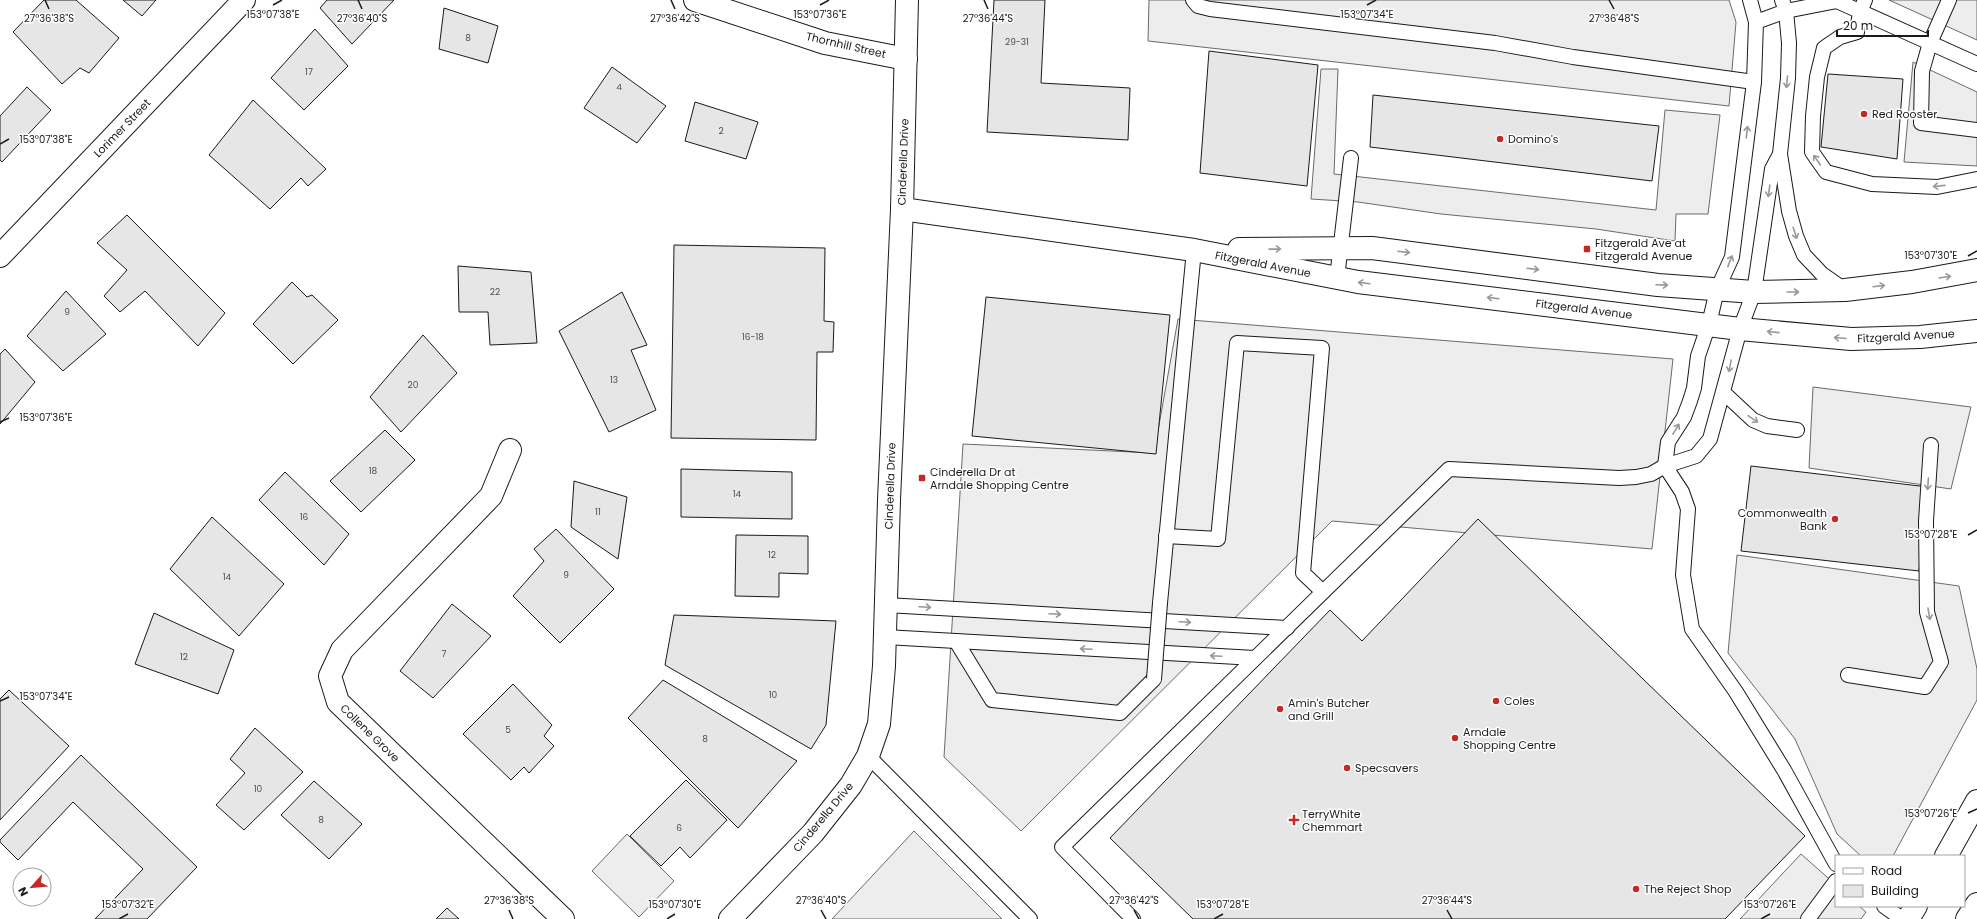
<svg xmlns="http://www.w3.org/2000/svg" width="1977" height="919" font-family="Poppins,sans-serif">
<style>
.built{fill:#ededed;stroke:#6a6a6a}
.building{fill:#e6e6e6;stroke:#1a1a1a}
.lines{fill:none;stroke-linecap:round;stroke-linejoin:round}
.service-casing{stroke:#1a1a1a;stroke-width:16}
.minor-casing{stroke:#1a1a1a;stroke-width:24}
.tertiary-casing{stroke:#1a1a1a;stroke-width:24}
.secondary-casing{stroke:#1a1a1a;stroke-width:24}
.service{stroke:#fff;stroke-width:14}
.minor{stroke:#fff;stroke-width:22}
.tertiary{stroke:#fff;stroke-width:22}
.secondary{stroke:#fff;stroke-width:22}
.service-bridge-casing{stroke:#1a1a1a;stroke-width:16;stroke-linecap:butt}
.service-bridge{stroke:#fff;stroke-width:14}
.oneway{stroke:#989898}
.ticks{fill:none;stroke:#1a1a1a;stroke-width:1.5}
.poi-dot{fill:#c62828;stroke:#fff;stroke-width:1.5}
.labels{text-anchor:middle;stroke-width:3;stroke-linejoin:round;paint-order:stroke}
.number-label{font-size:9px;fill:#4d4d4d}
.street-label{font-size:11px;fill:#1a1a1a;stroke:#fff}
.poi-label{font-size:11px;fill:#1a1a1a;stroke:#fff;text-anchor:start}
.ticks-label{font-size:10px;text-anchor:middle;fill:#1a1a1a;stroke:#fff;stroke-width:3;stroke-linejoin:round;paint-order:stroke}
</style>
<rect width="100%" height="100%" fill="#fff"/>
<g class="built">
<polygon points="1149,0 1729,0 1736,22 1729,106 1148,41"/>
<polygon points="1889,0 1977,0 1977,40"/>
<polygon points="1913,62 1977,92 1977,166 1904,162"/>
<polygon points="1321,69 1338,69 1334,174 1656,210 1665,110 1720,115 1708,214 1676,214 1675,241 1596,229 1441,214 1358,202 1311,199"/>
<polygon points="1178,319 1673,359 1652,549 1332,521 1021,831 944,757 963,444 1154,453"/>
<polygon points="1813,387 1971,407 1951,489 1809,468"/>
<polygon points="1737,555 1959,586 1977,669 1977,700 1893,856 1861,856 1837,834 1795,739 1728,653"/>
<polygon points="914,831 1002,919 832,919"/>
<polygon points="627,834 674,881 639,917 592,871"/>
<polygon points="1801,854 1836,885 1836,906 1859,906 1866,912 1861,919 1740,919"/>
</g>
<g class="building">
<polygon points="44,0 76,0 119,38 89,73 80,68 62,84 13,32"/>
<polygon points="123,0 156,0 142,16"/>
<polygon points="327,0 394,0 352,44 320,8"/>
<polygon points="994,0 1045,0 1041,83 1130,88 1128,140 987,132"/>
<polygon points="444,8 498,26 488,63 439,49"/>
<polygon points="315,29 348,66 304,110 271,78"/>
<polygon points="1209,51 1318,65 1307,186 1200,173"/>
<polygon points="612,67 666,106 637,143 584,108"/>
<polygon points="1828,74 1903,79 1897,159 1821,147"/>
<polygon points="27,87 51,110 2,162 0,160 0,116"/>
<polygon points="1373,95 1659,126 1652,181 1370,147"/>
<polygon points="253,100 326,169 308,186 301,178 270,209 209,155"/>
<polygon points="695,102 758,122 746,159 685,141"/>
<polygon points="127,215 225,313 198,346 145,291 120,312 104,296 127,270 97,243"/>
<polygon points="674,245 825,248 824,321 834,322 833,352 817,352 816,440 671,438"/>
<polygon points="458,266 531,272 537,343 490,345 488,312 459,312"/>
<polygon points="292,282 307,297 312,295 338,320 293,364 253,324"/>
<polygon points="66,291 106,334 63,371 27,336"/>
<polygon points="622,292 647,345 631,350 656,410 609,432 559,331"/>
<polygon points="986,297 1170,315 1156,454 972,436"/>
<polygon points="423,335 457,373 401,432 370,397"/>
<polygon points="5,349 35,382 0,424 0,354"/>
<polygon points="385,430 415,460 361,512 330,481"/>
<polygon points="1751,466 1928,487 1919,571 1741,551"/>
<polygon points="681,469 792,472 792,519 681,517"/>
<polygon points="285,472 349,534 324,565 259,500"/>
<polygon points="574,481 627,497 618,559 571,527"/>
<polygon points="212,517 284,584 239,636 170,569"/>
<polygon points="1478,519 1805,836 1725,919 1193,919 1110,838 1330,610 1362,641"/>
<polygon points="556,529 614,589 560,643 513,596 544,561 534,549"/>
<polygon points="736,535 808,536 808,574 779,573 779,597 735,596"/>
<polygon points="452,604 491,636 433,698 400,671"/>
<polygon points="154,613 234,650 218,694 135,664"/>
<polygon points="674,615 836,621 826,725 811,749 665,665"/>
<polygon points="663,680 797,761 738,828 628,718"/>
<polygon points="513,684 552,725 544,736 554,746 529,773 524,767 511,780 463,734"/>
<polygon points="9,690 69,746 0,820 0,699"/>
<polygon points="255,728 303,772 244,830 216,805 245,773 230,759"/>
<polygon points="81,755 197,867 147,919 95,919 143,869 73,802 18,860 0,842 0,840"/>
<polygon points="686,780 727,820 690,858 680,847 661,866 630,836"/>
<polygon points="314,781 362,824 329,859 281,815"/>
<polygon points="447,908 459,919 436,919"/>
</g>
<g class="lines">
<defs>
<g id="service">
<polyline points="1193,0 1198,6 1210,9 1495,43 1573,57 1754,82"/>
<polyline points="1750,0 1756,22 1754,82 1732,257 1717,290 1709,324 1698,356 1694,388 1690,401 1684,417 1668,442 1665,466 1682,492 1688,509 1683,575 1692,629 1736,692 1784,770 1836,864"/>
<polyline points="1782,0 1786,11 1789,43 1788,78 1780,154 1789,211 1796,236 1804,255 1822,274 1845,290"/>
<polyline points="1865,0 1860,12 1857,32 1840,37 1824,48 1817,77 1813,116 1812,152 1826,172 1872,184 1937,187 1977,179"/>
<polyline points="1949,0 1930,43 1922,71 1921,123 1977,130"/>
<polyline points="1756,22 1786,11 1837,1 1977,64"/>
<polyline points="1337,278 1351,158"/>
<polyline points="1724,393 1753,420 1767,426 1797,430"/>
<polyline points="1166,536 1218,539 1237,343 1322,348 1303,573 1323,592"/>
<polyline points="1160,603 1194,250"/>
<polyline points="886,605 1287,628"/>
<polyline points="885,637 1255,658"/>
<polyline points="956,641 992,700 1120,713 1154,679"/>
<polyline points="1848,675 1925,687 1941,662 1927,612 1926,521 1931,445"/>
<polyline points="868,756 1030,919"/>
<polyline points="1884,906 1902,919"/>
<polyline points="1133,919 1062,847 1449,469 1619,478 1636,477 1651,474 1665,466 1696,456 1710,439 1740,329 1754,292 1772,169 1780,154"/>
<polyline points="1808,919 1836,881"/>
</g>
<g id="minor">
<polyline points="695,0 825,43 906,59"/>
<polyline points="0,256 244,0"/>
<polyline points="510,450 491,496 342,650 330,676 338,702 563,919"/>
</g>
<g id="tertiary">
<polyline points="902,209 1194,250 1358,282 1740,329 1851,339 1920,337 1977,331"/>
<polyline points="1239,249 1372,248 1658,285 1754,292 1845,290 1912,282 1977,270"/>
<polyline points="730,919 813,833 851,785 868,756 879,724 884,666 889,500 902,209 907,0"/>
</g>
<g id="secondary">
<polyline points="1946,856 1977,801"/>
<polyline points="1908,919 1916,906"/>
<polyline points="1967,919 1977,904"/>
</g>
</defs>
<use href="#service" class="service-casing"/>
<use href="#minor" class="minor-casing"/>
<use href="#tertiary" class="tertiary-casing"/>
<use href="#secondary" class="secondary-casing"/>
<use href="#service" class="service"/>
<use href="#minor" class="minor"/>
<use href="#tertiary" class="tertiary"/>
<use href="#secondary" class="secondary"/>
<defs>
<polyline id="service-bridge" points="1154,679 1160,603"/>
</defs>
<use href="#service-bridge" class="service-bridge-casing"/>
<use href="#service-bridge" class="service-bridge"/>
</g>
<defs><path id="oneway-shaft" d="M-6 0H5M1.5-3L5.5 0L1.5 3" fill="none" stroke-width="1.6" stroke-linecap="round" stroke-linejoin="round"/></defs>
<g class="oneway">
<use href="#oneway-shaft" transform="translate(1787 82) rotate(95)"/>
<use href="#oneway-shaft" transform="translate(1747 132) rotate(-83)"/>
<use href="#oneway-shaft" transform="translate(1817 160) rotate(-124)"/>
<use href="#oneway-shaft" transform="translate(1939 186) rotate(174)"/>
<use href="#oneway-shaft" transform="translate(1769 191) rotate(98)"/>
<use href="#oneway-shaft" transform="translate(1795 233) rotate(72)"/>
<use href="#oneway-shaft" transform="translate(1275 249) rotate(-1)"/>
<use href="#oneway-shaft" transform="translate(1404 252) rotate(7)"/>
<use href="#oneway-shaft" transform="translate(1730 261) rotate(-69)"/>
<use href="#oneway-shaft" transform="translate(1533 269) rotate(7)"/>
<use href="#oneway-shaft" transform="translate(1945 277) rotate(-9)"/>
<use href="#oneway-shaft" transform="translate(1364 283) rotate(-173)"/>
<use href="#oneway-shaft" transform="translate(1662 285) rotate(2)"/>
<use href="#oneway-shaft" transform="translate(1879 286) rotate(-7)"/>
<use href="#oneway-shaft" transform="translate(1793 292)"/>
<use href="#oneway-shaft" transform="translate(1493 298) rotate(-173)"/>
<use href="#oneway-shaft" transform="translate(1773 332) rotate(-174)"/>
<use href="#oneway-shaft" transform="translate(1840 338) rotate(-175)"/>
<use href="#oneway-shaft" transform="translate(1730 366) rotate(101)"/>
<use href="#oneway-shaft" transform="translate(1753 419) rotate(34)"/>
<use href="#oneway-shaft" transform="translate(1676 429) rotate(-58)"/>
<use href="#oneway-shaft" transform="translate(1928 484) rotate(94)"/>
<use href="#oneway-shaft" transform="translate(925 607) rotate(3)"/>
<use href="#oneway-shaft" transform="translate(1055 614) rotate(3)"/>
<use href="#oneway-shaft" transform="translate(1929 614) rotate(80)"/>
<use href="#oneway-shaft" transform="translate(1185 622) rotate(3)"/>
<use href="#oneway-shaft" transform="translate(1086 649) rotate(-177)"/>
<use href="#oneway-shaft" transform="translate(1216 656) rotate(-177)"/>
</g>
<path class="ticks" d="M45 0 49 9M358 0 362 9M671 0 675 9M984 0 988 9M1609 0 1614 9M273 5 282 0M820 5 829 0M1367 5 1376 0M0 144 9 139M1968 256 1977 251M0 422 9 418M1968 535 1977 530M0 701 9 697M1968 813 1977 809M509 910 513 919M821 910 826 919M1134 910 1139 919M1447 910 1452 919M119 919 128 914M667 919 675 914M1214 919 1223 914M1761 919 1770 914"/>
<g class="poi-dot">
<circle cx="1864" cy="114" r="4"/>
<circle cx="1500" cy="139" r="4"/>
<rect x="1583" y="245" width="8" height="8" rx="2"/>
<rect x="918" y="474" width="8" height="8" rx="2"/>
<circle cx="1835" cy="519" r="4"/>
<circle cx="1496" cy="701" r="4"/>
<circle cx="1280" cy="709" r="4"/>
<circle cx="1455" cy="738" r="4"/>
<circle cx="1347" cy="768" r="4"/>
<path d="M1292 814h4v4h4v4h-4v4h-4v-4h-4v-4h4z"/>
<circle cx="1636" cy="889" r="4"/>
</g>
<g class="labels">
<g class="number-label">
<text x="468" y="41">8</text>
<text x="1017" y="45">29-31</text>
<text x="309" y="75">17</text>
<text x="619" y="90">4</text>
<text x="721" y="134">2</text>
<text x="495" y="295">22</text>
<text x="67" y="315">9</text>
<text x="753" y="340">16-18</text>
<text x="614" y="383">13</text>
<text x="413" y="388">20</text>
<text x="373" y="474">18</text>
<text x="737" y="497">14</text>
<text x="598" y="515">11</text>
<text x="304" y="520">16</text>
<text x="772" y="558">12</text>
<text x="566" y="578">9</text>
<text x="227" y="580">14</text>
<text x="444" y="657">7</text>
<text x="184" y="660">12</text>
<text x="773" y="698">10</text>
<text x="508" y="733">5</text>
<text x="705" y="742">8</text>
<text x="258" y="792">10</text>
<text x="321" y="823">8</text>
<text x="679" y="831">6</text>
</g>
<g class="street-label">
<text transform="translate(846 45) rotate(13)" y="4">Thornhill Street</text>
<text transform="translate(122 128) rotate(-46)" y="4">Lorimer Street</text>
<text transform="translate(903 162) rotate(-88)" y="4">Cinderella Drive</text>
<text transform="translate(1263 264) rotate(11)" y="4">Fitzgerald Avenue</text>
<text transform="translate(1584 309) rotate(7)" y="4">Fitzgerald Avenue</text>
<text transform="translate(1906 336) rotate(-3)" y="4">Fitzgerald Avenue</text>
<text transform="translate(890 486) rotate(-88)" y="4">Cinderella Drive</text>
<text transform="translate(370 733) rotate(44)" y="4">Collene Grove</text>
<text transform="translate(823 817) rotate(-50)" y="4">Cinderella Drive</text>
</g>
<g class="poi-label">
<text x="1872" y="118">Red Rooster</text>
<text x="1508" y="143">Domino's</text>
<text x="1595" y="247">Fitzgerald Ave at<tspan x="1595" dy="13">Fitzgerald Avenue</tspan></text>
<text x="930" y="476">Cinderella Dr at<tspan x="930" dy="13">Arndale Shopping Centre</tspan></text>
<text x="1827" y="517" text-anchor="end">Commonwealth<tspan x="1827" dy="13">Bank</tspan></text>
<text x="1504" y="705">Coles</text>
<text x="1288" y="707">Amin's Butcher<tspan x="1288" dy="13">and Grill</tspan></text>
<text x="1463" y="736">Arndale<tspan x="1463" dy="13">Shopping Centre</tspan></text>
<text x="1355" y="772">Specsavers</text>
<text x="1302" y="818">TerryWhite<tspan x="1302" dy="13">Chemmart</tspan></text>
<text x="1644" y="893">The Reject Shop</text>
</g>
</g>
<g class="ticks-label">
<text x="820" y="18">153°07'36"E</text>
<text x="1367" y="18">153°07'34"E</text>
<text x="273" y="18">153°07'38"E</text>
<text x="49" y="22">27°36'38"S</text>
<text x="362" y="22">27°36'40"S</text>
<text x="675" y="22">27°36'42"S</text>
<text x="988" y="22">27°36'44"S</text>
<text x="1614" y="22">27°36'48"S</text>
<text x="46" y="143">153°07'38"E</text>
<text x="1931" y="259">153°07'30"E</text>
<text x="46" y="421">153°07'36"E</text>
<text x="1931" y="538">153°07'28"E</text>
<text x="46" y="700">153°07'34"E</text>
<text x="1931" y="817">153°07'26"E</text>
<text x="509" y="904">27°36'38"S</text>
<text x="821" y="904">27°36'40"S</text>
<text x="1134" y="904">27°36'42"S</text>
<text x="1447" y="904">27°36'44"S</text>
<text x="128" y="908">153°07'32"E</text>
<text x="675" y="908">153°07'30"E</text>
<text x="1223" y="908">153°07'28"E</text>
<text x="1770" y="908">153°07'26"E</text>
</g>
<rect x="1835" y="855" width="130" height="52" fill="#ffffff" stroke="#a3a3a3"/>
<rect x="1843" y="868" width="20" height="6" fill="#ffffff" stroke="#a3a3a3"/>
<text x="1871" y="875" font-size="12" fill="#1a1a1a">Road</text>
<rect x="1843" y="885" width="20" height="12" fill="#e6e6e6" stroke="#a3a3a3"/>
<text x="1871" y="895" font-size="12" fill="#1a1a1a">Building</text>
<g transform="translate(32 887) rotate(243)"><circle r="19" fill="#ffffff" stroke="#a3a3a3"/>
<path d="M0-3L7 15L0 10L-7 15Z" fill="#c62828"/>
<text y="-6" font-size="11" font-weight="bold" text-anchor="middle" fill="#1a1a1a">N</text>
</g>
<path d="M1837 30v6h91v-6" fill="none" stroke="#1a1a1a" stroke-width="2"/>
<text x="1843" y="30" font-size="12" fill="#1a1a1a" stroke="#ffffff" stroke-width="3" paint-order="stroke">20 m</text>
</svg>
